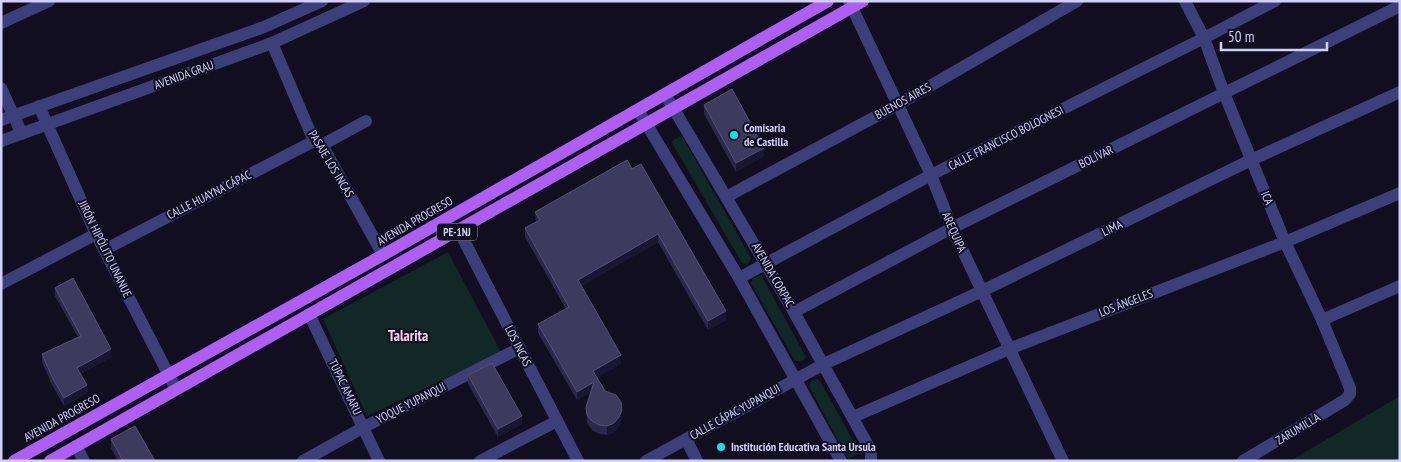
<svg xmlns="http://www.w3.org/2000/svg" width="1401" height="462" font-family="'PT Sans Narrow',sans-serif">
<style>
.green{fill:#122826}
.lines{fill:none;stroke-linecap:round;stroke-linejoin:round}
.minor{stroke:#3c3f7a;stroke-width:12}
.major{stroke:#af5ef3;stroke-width:12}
.wall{fill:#2c284b}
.shaded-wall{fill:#1a1632}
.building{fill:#3e3a5e;stroke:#555177}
.poi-dot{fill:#11e2e6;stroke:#100e1f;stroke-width:2}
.labels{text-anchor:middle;stroke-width:4;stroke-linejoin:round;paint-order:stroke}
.shield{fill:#100e1f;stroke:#9795ba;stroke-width:1}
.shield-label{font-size:11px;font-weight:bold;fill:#d1cffc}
.street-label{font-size:12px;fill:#d1cffc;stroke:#100e1f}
.poi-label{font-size:12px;font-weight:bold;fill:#d1cffc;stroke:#100e1f;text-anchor:start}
.quarter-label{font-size:15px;font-weight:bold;fill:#fcd1f0;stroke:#100e1f}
</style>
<rect width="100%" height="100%" fill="#100e1f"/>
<g class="green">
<polygon points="680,137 683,138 751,258 748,264 742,263 672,143 673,140"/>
<polygon points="448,252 501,352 367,416 323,319"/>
<polygon points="761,275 806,357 802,361 795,361 751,283 753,278"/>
<path d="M817 379 820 381 860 453 848 459 809 386C810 381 813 380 817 379Z"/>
<polygon points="1400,396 1400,461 1290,461"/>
</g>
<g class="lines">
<g class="minor">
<polyline points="849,1 931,175 952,228 1063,461"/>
<polyline points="1185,1 1204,38 1224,93 1285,242 1322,320 1350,388 1350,394 1345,400 1243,461"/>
<polyline points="1,23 49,1"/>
<polyline points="272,43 314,141 322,145 383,255"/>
<polyline points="1,88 22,134"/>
<polyline points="665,94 794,312 871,451 871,461"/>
<polyline points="39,106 96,234 176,389"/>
<polyline points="638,110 739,278 841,461"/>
<polyline points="1,120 264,27 322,1"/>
<polyline points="1,141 272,43 364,1"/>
<polyline points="322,145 366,121"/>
<polyline points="726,197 899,104 1077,1"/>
<polyline points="459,231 578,461"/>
<polyline points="104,250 314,141"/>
<polyline points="739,278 931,175 1204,38 1275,1"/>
<polyline points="1,284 96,234"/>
<polyline points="794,312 952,228 1400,6"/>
<polyline points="309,314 379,461"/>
<polyline points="1322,320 1400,286"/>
<polyline points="853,417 1009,349 1285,242 1400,193"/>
<polyline points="686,439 697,461"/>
<polyline points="76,446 84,461"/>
<polyline points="303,461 364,427 520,348"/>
<polyline points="480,461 557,421"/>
<polyline points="646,461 824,364 982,291 1251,160 1400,92"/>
</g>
<g class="major">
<polyline points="14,461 383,255 828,1"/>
<polyline points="50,461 863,1"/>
</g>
</g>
<g class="wall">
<polygon points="704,105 764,156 736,172 704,114"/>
<polygon points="627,160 726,320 708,330 658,242 581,286 621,364 597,377 622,419 619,426 614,432 607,435 599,434 592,430 587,423 586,407 591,392 577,400 538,333 538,324 566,309 525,237 525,228 536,222 535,212"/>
<polygon points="55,288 111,357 81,374 87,393 64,406 52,385 42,362 42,354 78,337 55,296"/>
<polygon points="468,375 522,424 498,437 468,384"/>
<polygon points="111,439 155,461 118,461 111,448"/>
</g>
<g class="shaded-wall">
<polygon points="764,148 764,156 736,172 736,163"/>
<polygon points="658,234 658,242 578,288 578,280"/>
<polygon points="726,311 726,320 708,330 708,321"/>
<polygon points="111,349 111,357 77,376 77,368"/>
<polygon points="621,355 621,364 593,380 593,371"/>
<polygon points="594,382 594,391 577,400 577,392"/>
<polygon points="87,385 87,393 64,406 64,398"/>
<polygon points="622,410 622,419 619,426 614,432 607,435 607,426"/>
<polygon points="522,416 522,424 498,437 498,429"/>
</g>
<g class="building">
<polygon points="732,89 764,148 736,163 704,105"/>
<polygon points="627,160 632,169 641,164 726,311 708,321 658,234 578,280 621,355 593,371 605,391 616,395 621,402 622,410 619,417 614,423 607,426 599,425 592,421 587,415 586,407 594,382 577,392 538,324 569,307 525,228 540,220 535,212"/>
<polygon points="73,278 111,349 77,368 87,385 64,398 52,377 42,354 81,336 55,288"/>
<polygon points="492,363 522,416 498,429 468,375"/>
<polygon points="135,426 155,461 123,461 111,439"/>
</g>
<g class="poi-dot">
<circle cx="734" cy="135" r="5"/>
<circle cx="721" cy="447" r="5"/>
</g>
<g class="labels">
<rect class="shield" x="437" y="223.5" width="40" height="17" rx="4"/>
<g class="shield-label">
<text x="457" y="236">PE-1NJ</text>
</g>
<g class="street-label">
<text transform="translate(184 75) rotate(-20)" y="4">AVENIDA GRAU</text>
<text transform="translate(903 101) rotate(-29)" y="4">BUENOS AIRES</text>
<text transform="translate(1006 138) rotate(-27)" y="4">CALLE FRANCISCO BOLOGNESI</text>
<text transform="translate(1096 157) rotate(-26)" y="4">BOLÍVAR</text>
<text transform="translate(331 164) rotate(59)" y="4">PASAJE LOS INCAS</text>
<text transform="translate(209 195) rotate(-27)" y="4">CALLE HUAYNA CÁPAC</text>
<text transform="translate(1267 198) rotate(68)" y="4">ICA</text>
<text transform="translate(415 221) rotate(-30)" y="4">AVENIDA PROGRESO</text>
<text transform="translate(1112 228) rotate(-26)" y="4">LIMA</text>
<text transform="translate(954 232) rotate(66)" y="4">AREQUIPA</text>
<text transform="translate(105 249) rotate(64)" y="4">JIRÓN HIPÓLITO UNANUE</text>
<text transform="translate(773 275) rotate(60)" y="4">AVENIDA CORPAC</text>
<text transform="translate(1126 303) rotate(-21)" y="4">LOS ÁNGELES</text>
<text transform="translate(518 346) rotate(63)" y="4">LOS INCAS</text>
<text transform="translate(345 387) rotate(64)" y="4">TÚPAC AMARU</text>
<text transform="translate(411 403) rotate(-27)" y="4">YOQUE YUPANQUI</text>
<text transform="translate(735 412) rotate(-29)" y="4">CALLE CÁPAC YUPANQUI</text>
<text transform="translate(62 418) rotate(-29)" y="4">AVENIDA PROGRESO</text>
<text transform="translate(1298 429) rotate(-31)" y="4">ZARUMILLA</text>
</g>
<g class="poi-label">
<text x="744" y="132">Comisaria<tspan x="744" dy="14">de Castilla</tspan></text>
<text x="731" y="451">Institución Educativa Santa Ursula</text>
</g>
<g class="quarter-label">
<text x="408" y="341">Talarita</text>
</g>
</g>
<rect width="1401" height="462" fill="none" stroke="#d1cffc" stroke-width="5"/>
<path d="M1221 42v8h106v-8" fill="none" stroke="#d1cffc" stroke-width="2.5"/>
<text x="1228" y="42" font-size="15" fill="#d1cffc" stroke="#100e1f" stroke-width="4" paint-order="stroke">50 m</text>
</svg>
